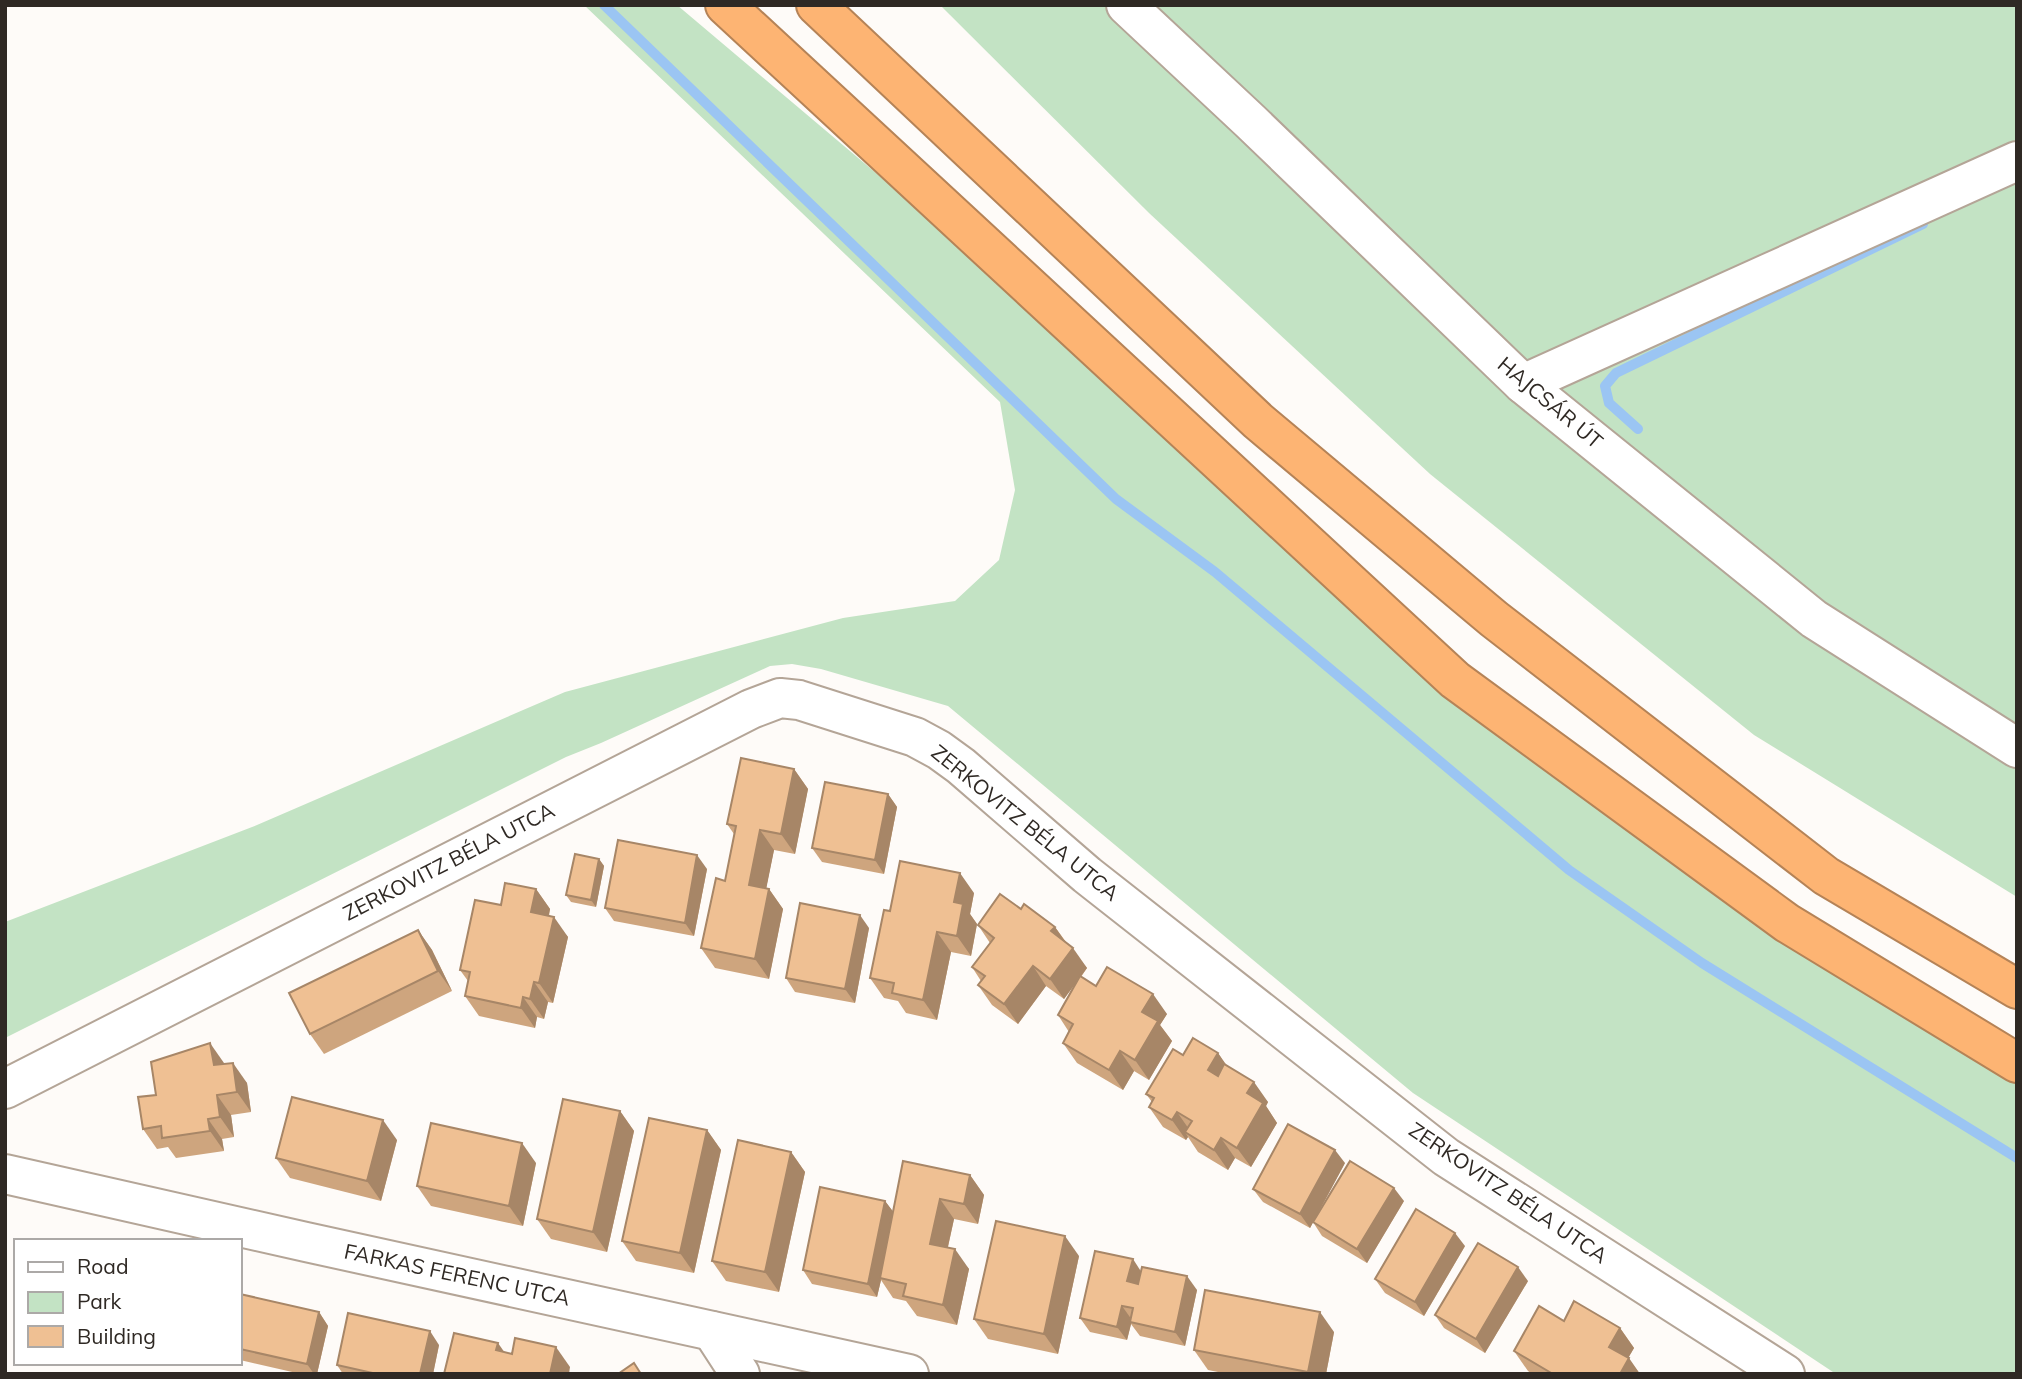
<svg xmlns="http://www.w3.org/2000/svg" width="2022" height="1379" font-family="Mulish,sans-serif">
<style>
.green{fill:#c3e3c4}
.lines{fill:none;stroke-linecap:round;stroke-linejoin:round}
.stream{stroke:#9bc5f3;stroke-width:10}
.street-casing{stroke:#b4a597;stroke-width:42}
.highway-casing{stroke:#b58357;stroke-width:42}
.street{stroke:#fff;stroke-width:38}
.highway{stroke:#fdb473;stroke-width:38}
.wall{fill:#cea57e}
.shaded-wall{fill:#a78667}
.building{fill:#efc093;stroke:#a78667;stroke-width:2}
.labels{text-anchor:middle;stroke-width:7;stroke-linejoin:round;paint-order:stroke}
.street-label{font-size:21px;fill:#2f2924;stroke:#fff}
</style>
<rect width="100%" height="100%" fill="#fefbf8"/>
<g class="green">
<polygon points="584,5 677,5 934,222 1446,690 2017,1079 2017,1374 1836,1374 1413,1093 948,706 821,669 792,664 770,666 601,743 566,757 5,1038 5,922 257,825 565,692 843,618 955,601 999,560 1015,490 1000,402"/>
<polygon points="940,5 2017,5 2017,897 1754,735 1430,474 1149,213"/>
</g>
<g class="lines">
<g class="stream">
<polyline points="604,5 1116,499 1215,572 1569,870 1702,963 2017,1158"/>
<polyline points="1638,429 1609,403 1605,386 1616,373 1923,224"/>
</g>
<defs>
<g id="street">
<polyline points="1126,5 1250,121 1523,384 1814,619 2017,748"/>
<polyline points="1523,384 2017,161"/>
<polyline points="5,1089 751,709 780,698 799,700 915,737 939,750 961,766 1087,875 1446,1157 1785,1374"/>
<polyline points="5,1174 306,1242 909,1374"/>
<polyline points="712,1331 740,1374"/>
</g>
<g id="highway">
<polyline points="725,5 1455,680 1787,923 2017,1063"/>
<polyline points="816,5 1258,421 1494,619 1826,876 2017,989"/>
</g>
</defs>
<use href="#street" class="street-casing"/>
<use href="#highway" class="highway-casing"/>
<use href="#street" class="street"/>
<use href="#highway" class="highway"/>
</g>
<g class="wall">
<polygon points="794,769 808,789 795,854 774,850 766,888 769,889 783,909 769,979 715,968 701,948 725,881 734,834 727,824"/>
<polygon points="888,794 897,807 884,874 822,862 812,848"/>
<polygon points="599,859 604,866 596,907 571,902 566,895"/>
<polygon points="707,869 694,936 614,921 605,908"/>
<polygon points="536,889 550,909 549,916 568,937 553,1003 548,1002 544,1019 537,1017 535,1028 479,1016 465,996 468,981 460,970 501,905"/>
<polygon points="974,893 970,914 977,924 971,956 951,952 937,1020 906,1013 898,1001 884,998 870,978 890,911"/>
<polygon points="1021,909 1055,927 1066,942 1087,968 1081,977 1096,986 1167,1014 1160,1025 1172,1041 1149,1080 1134,1071 1123,1090 1077,1063 1063,1043 1069,1032 1058,1015 1074,985 1064,999 1046,986 1018,1024 992,1005 978,985 981,981 972,967 990,943 978,925"/>
<polygon points="869,928 855,1003 795,992 786,978"/>
<polygon points="418,930 432,950 452,991 324,1054 310,1034"/>
<polygon points="1218,1053 1227,1067 1268,1102 1266,1106 1277,1123 1251,1167 1235,1158 1228,1170 1198,1152 1188,1137 1186,1140 1163,1127 1149,1107 1152,1102 1146,1094 1183,1055"/>
<polygon points="224,1064 247,1083 251,1112 231,1115 234,1137 222,1139 224,1151 176,1158 168,1147 157,1149 143,1129 156,1095"/>
<polygon points="620,1111 634,1131 607,1252 551,1239 537,1219"/>
<polygon points="707,1130 721,1150 694,1273 636,1261 622,1241"/>
<polygon points="397,1140 381,1201 290,1178 276,1158"/>
<polygon points="791,1152 805,1172 779,1292 726,1281 712,1261"/>
<polygon points="536,1163 523,1226 431,1206 417,1186"/>
<polygon points="1345,1163 1310,1228 1263,1202 1253,1189"/>
<polygon points="970,1175 984,1195 978,1224 954,1219 948,1247 969,1269 957,1325 917,1316 906,1301 893,1298 881,1280 877,1297 812,1284 803,1270 885,1201 893,1212"/>
<polygon points="1404,1201 1367,1263 1322,1236 1313,1222"/>
<polygon points="1465,1246 1424,1316 1385,1293 1375,1279"/>
<polygon points="1079,1256 1058,1354 988,1339 974,1319"/>
<polygon points="1141,1271 1197,1290 1185,1346 1140,1336 1131,1324 1127,1340 1090,1332 1080,1318"/>
<polygon points="1528,1281 1485,1353 1444,1328 1435,1315"/>
<polygon points="240,1294 319,1312 328,1326 317,1374 301,1374 240,1360"/>
<polygon points="1564,1321 1620,1328 1634,1348 1628,1358 1640,1374 1532,1374 1528,1371 1514,1351"/>
<polygon points="1334,1332 1326,1374 1228,1374 1208,1370 1194,1350"/>
<polygon points="439,1345 433,1374 343,1374 337,1365"/>
</g>
<g class="shaded-wall">
<polygon points="794,769 808,789 795,854 781,834"/>
<polygon points="888,794 897,807 884,874 875,860"/>
<polygon points="760,830 774,850 763,905 749,885"/>
<polygon points="697,855 707,869 694,936 685,923"/>
<polygon points="599,859 604,866 596,907 591,900"/>
<polygon points="960,873 974,893 970,914 977,924 971,956 957,936 954,902"/>
<polygon points="536,889 550,909 545,932 531,912"/>
<polygon points="769,889 783,909 769,979 755,959"/>
<polygon points="860,915 869,928 855,1003 845,989"/>
<polygon points="554,917 568,937 553,1003 539,983"/>
<polygon points="1055,927 1069,947 1051,931"/>
<polygon points="418,930 432,950 452,991 438,971"/>
<polygon points="937,932 951,952 937,1020 923,1000"/>
<polygon points="1073,948 1087,968 1064,999 1050,979"/>
<polygon points="1033,966 1046,986 1018,1024 1004,1004"/>
<polygon points="534,982 548,1002 544,1019 530,999"/>
<polygon points="1153,994 1167,1014 1160,1025 1172,1041 1149,1080 1135,1060 1142,1012"/>
<polygon points="523,997 537,1017 535,1028 521,1008"/>
<polygon points="210,1043 224,1063 228,1085 214,1065"/>
<polygon points="1120,1051 1134,1071 1123,1090 1109,1070"/>
<polygon points="1218,1053 1232,1073 1222,1090 1208,1070"/>
<polygon points="233,1063 247,1083 251,1112 237,1092"/>
<polygon points="1254,1082 1268,1102 1266,1106 1277,1123 1251,1167 1237,1148 1247,1093"/>
<polygon points="217,1095 231,1115 234,1137 220,1117"/>
<polygon points="620,1111 634,1131 607,1252 593,1232"/>
<polygon points="1177,1112 1191,1132 1185,1132 1188,1137 1186,1140 1172,1120"/>
<polygon points="208,1119 222,1139 224,1151 210,1131"/>
<polygon points="383,1120 397,1140 381,1201 367,1181"/>
<polygon points="707,1130 721,1150 694,1273 680,1253"/>
<polygon points="1221,1138 1235,1158 1228,1170 1214,1150"/>
<polygon points="522,1143 536,1163 523,1226 509,1206"/>
<polygon points="1335,1150 1345,1163 1310,1228 1300,1214"/>
<polygon points="791,1152 805,1172 779,1292 765,1272"/>
<polygon points="970,1175 984,1195 978,1224 964,1204"/>
<polygon points="1394,1188 1404,1201 1367,1263 1357,1249"/>
<polygon points="940,1199 954,1219 944,1264 930,1244"/>
<polygon points="885,1201 895,1214 880,1278 881,1280 877,1297 868,1284"/>
<polygon points="1455,1233 1465,1246 1424,1316 1415,1302"/>
<polygon points="1065,1236 1079,1256 1058,1354 1044,1334"/>
<polygon points="955,1249 969,1269 957,1325 943,1305"/>
<polygon points="1133,1259 1142,1273 1137,1295 1127,1281"/>
<polygon points="1518,1267 1528,1281 1485,1353 1476,1339"/>
<polygon points="1187,1276 1197,1290 1185,1346 1175,1332"/>
<polygon points="1122,1306 1132,1320 1127,1340 1117,1327"/>
<polygon points="319,1312 328,1326 317,1374 314,1374 307,1364"/>
<polygon points="1320,1312 1334,1332 1326,1374 1310,1374 1308,1372"/>
<polygon points="1620,1328 1634,1348 1623,1367 1609,1347"/>
<polygon points="430,1331 439,1345 433,1374 420,1374"/>
<polygon points="498,1343 512,1363 496,1350"/>
<polygon points="556,1347 570,1367 569,1374 550,1374"/>
<polygon points="1629,1358 1640,1374 1620,1374"/>
</g>
<g class="building">
<polygon points="741,758 794,769 781,834 760,830 749,885 769,889 755,959 701,948 716,878 725,881 736,826 727,824"/>
<polygon points="825,782 888,794 875,860 812,848"/>
<polygon points="618,840 697,855 685,923 605,908"/>
<polygon points="575,854 599,859 591,900 566,895"/>
<polygon points="900,861 960,873 954,902 963,904 957,936 937,932 923,1000 892,993 894,983 870,978 884,910 890,911"/>
<polygon points="505,883 536,889 531,912 554,917 539,983 534,982 530,999 523,997 521,1008 465,996 470,972 460,970 475,900 501,905"/>
<polygon points="1000,894 1021,909 1024,904 1055,927 1051,931 1073,948 1050,979 1033,966 1004,1004 978,985 985,976 972,967 994,938 978,925"/>
<polygon points="800,903 860,915 845,989 786,978"/>
<polygon points="418,930 438,971 310,1034 289,993"/>
<polygon points="1107,967 1153,994 1142,1012 1158,1021 1135,1060 1120,1051 1109,1070 1063,1043 1073,1024 1058,1015 1080,976 1096,986"/>
<polygon points="1193,1038 1218,1053 1208,1070 1218,1076 1224,1064 1254,1082 1247,1093 1263,1103 1237,1148 1221,1138 1214,1150 1185,1132 1192,1121 1177,1112 1172,1120 1149,1107 1154,1098 1146,1094 1173,1049 1183,1055"/>
<polygon points="210,1043 214,1065 233,1063 237,1092 217,1095 220,1117 208,1119 210,1131 162,1138 161,1126 143,1129 138,1097 156,1095 151,1062"/>
<polygon points="292,1097 383,1120 367,1181 276,1158"/>
<polygon points="563,1099 620,1111 593,1232 537,1219"/>
<polygon points="649,1118 707,1130 680,1253 622,1241"/>
<polygon points="431,1123 522,1143 509,1206 417,1186"/>
<polygon points="1288,1124 1335,1150 1300,1214 1253,1189"/>
<polygon points="738,1140 791,1152 765,1272 712,1261"/>
<polygon points="903,1161 970,1175 964,1204 940,1199 930,1244 955,1249 943,1305 903,1296 906,1284 880,1278"/>
<polygon points="1350,1161 1394,1188 1357,1249 1313,1222"/>
<polygon points="820,1187 885,1201 868,1284 803,1270"/>
<polygon points="1416,1209 1455,1233 1415,1302 1375,1279"/>
<polygon points="996,1221 1065,1236 1044,1334 974,1319"/>
<polygon points="1478,1243 1518,1267 1476,1339 1435,1315"/>
<polygon points="1095,1251 1133,1259 1127,1281 1138,1284 1142,1267 1187,1276 1175,1332 1130,1322 1133,1308 1122,1306 1117,1327 1080,1318"/>
<polygon points="1205,1290 1320,1312 1308,1372 1194,1350"/>
<polygon points="240,1294 319,1312 307,1364 240,1349"/>
<polygon points="1574,1301 1620,1328 1609,1347 1629,1358 1620,1374 1553,1374 1514,1351 1539,1306 1564,1321"/>
<polygon points="348,1313 430,1331 420,1374 377,1374 337,1365"/>
<polygon points="454,1333 498,1343 496,1350 512,1354 515,1338 556,1347 550,1374 444,1374"/>
<polygon points="634,1363 641,1374 618,1374"/>
</g>
<g class="labels">
<g class="street-label">
<text transform="translate(1550 403) rotate(40)" y="7">HAJCSÁR ÚT</text>
<text transform="translate(1025 823) rotate(39)" y="7">ZERKOVITZ BÉLA UTCA</text>
<text transform="translate(449 862) rotate(-27)" y="7">ZERKOVITZ BÉLA UTCA</text>
<text transform="translate(1508 1193) rotate(34)" y="7">ZERKOVITZ BÉLA UTCA</text>
<text transform="translate(457 1275) rotate(12)" y="7">FARKAS FERENC UTCA</text>
</g>
</g>
<rect width="2022" height="1379" fill="none" stroke="#2f2924" stroke-width="14"/>
<rect x="14" y="1239" width="228" height="126" fill="#ffffff" stroke="#aca9a7" stroke-width="2"/>
<rect x="28" y="1262" width="35" height="10" fill="#ffffff" stroke="#aca9a7" stroke-width="2"/>
<text x="77" y="1274" font-size="21" fill="#2f2924">Road</text>
<rect x="28" y="1292" width="35" height="21" fill="#c3e3c4" stroke="#aca9a7" stroke-width="2"/>
<text x="77" y="1309" font-size="21" fill="#2f2924">Park</text>
<rect x="28" y="1326" width="35" height="21" fill="#efc093" stroke="#aca9a7" stroke-width="2"/>
<text x="77" y="1344" font-size="21" fill="#2f2924">Building</text>
</svg>
